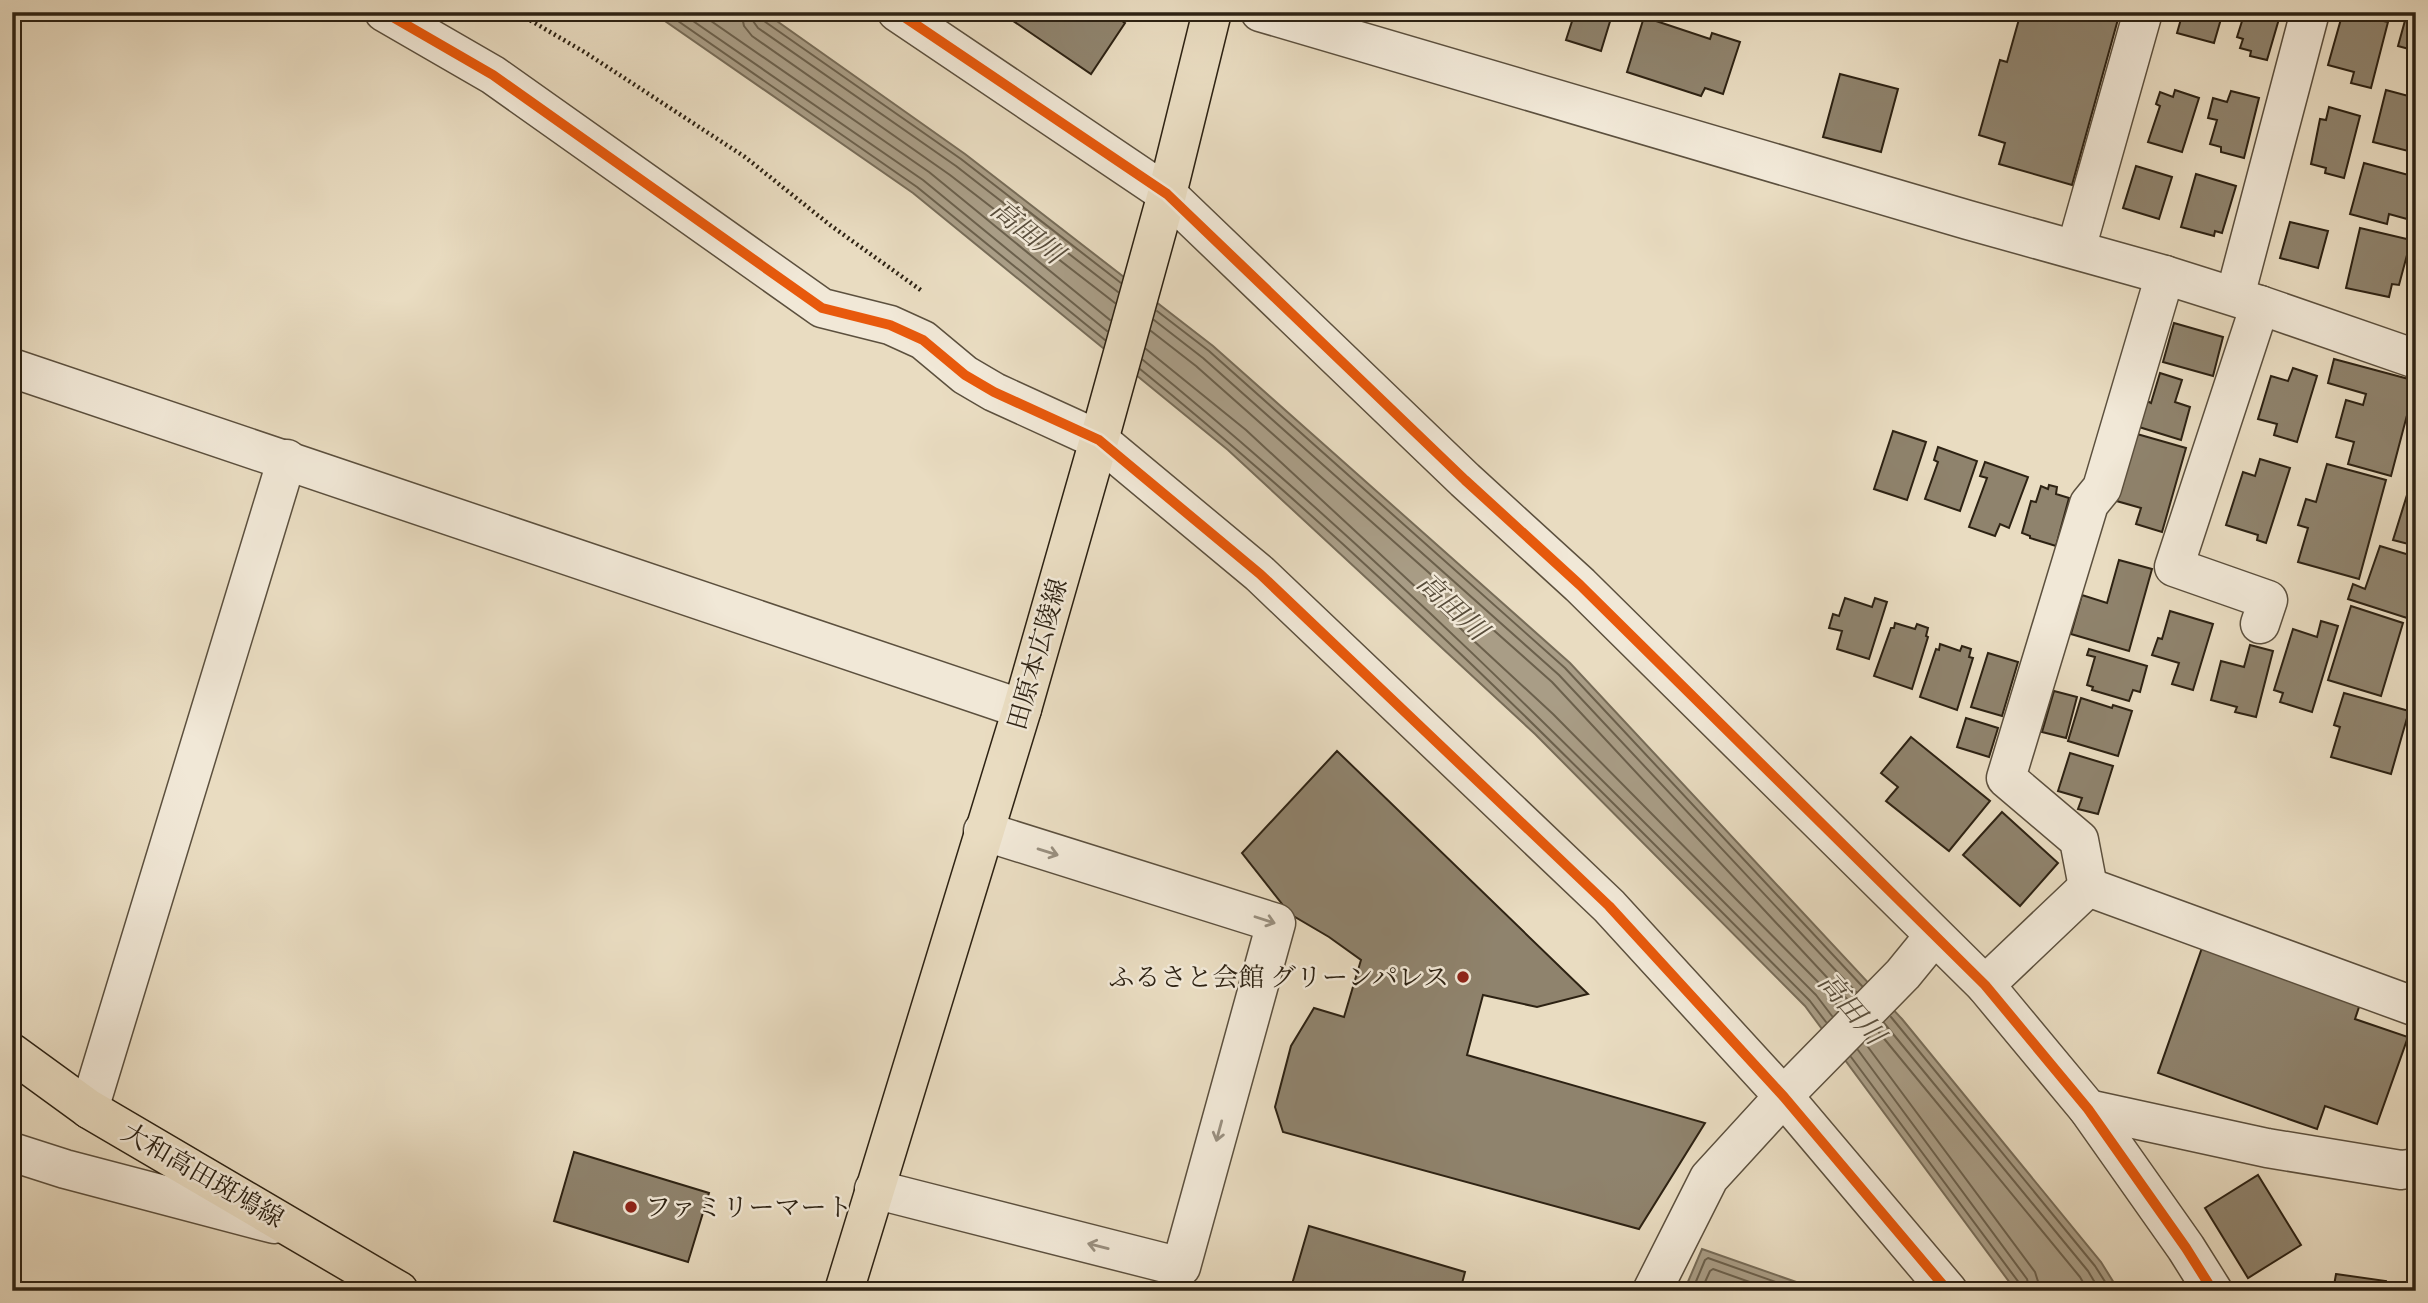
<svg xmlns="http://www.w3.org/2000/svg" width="2428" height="1303" font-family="'IM FELL French Canon','Noto Serif JP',serif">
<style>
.water{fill:#a99d86;stroke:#776c58;stroke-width:2}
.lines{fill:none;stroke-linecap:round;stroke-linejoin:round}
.shore{stroke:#6b604c;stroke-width:2}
.building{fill:#8f836d;stroke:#2d2213;stroke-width:2}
.minor-casing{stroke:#5c503e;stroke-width:41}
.major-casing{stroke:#2d2213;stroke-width:41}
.path{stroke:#2d2213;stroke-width:4.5;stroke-dasharray:2 3.5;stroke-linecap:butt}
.minor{stroke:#f1e8d7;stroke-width:38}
.major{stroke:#e9dcc1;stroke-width:38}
.cycleway-casing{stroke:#f1e8d7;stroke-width:15}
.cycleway{stroke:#e8590c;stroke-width:10}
.oneway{stroke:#998f7f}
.poi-dot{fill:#8f2418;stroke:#f1e8d7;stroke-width:2.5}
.labels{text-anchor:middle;stroke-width:5;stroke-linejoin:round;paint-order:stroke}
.street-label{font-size:26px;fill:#2d2213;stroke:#f1e8d7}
.poi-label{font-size:26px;fill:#2d2213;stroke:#f1e8d7;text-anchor:end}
.water-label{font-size:28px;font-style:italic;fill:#584d3b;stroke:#f1e8d7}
</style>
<rect width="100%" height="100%" fill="#e9dcc1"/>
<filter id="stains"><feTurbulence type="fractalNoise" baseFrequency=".00286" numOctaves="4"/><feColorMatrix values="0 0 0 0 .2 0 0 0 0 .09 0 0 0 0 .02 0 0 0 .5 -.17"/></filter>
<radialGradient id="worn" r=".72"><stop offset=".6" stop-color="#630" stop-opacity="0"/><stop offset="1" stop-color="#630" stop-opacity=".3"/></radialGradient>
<g class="water">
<polygon points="652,12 764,12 965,154 1213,346 1570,663 1902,1019 2101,1262 2119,1291 2016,1291 1805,1006 1535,734 1228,450 913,193"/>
<polygon points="1702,1249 1822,1291 1684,1291"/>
</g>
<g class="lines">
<g class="shore">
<polyline points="665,12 917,187 1105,340"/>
<polyline points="680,12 923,180 1107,331"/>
<polyline points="698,12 929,172 1110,320"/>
<polyline points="741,12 744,26 752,36 950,175 1115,303"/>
<polyline points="752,12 753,21 758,28 956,166 1118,292"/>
<polyline points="760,12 764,21 961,159 1121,283"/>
<polyline points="1157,311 1209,351 1565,668 1862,986"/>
<polyline points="1154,320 1203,358 1559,675 1856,992"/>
<polyline points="1151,331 1196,366 1552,682 1848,1000"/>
<polyline points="1146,349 1246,430 1553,714 1824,988 1840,1009"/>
<path d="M1143 360C1383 555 1599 776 1816 995L1832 1016"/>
<path d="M1140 369C1379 563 1594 783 1810 1001L1826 1022"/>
<polyline points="1891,1017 2095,1266 2111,1291"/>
<polyline points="1884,1023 2088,1271 2100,1291"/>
<polyline points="1877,1030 2080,1277 2088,1291"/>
<polyline points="1865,1043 2035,1272 2041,1291"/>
<polyline points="1858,1050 2027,1279 2030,1291"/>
<polyline points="1851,1057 2020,1284 2022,1291"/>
<polyline points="1692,1291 1705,1260 1708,1258 1801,1291"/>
<polyline points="1701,1291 1710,1271 1713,1269 1775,1291"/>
</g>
</g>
<g class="building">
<polygon points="1000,12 1109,12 1125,23 1091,74"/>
<polygon points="1575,12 1603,12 1612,15 1601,51 1566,40"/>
<polygon points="2021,12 2120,12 2072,185 1999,164 2005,143 1979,135 2000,60 2007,62"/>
<polygon points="2183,12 2223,12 2214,43 2177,33"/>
<polygon points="2238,12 2281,12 2267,60 2250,56 2251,51 2240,48 2243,39 2237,37 2243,18 2237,16"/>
<polygon points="2343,12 2388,22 2371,88 2351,83 2354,72 2328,65"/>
<polygon points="1644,17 1710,39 1712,33 1740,42 1723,94 1705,88 1701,96 1627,72"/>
<polygon points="2406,17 2416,19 2416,51 2398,46"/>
<polygon points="1840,74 1898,89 1881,152 1823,137"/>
<polygon points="2175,90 2199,98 2182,152 2148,142 2160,106 2156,104 2160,92 2173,97"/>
<polygon points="2386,90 2416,98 2416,153 2373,142"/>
<polygon points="2231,91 2259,98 2244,158 2221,152 2221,147 2210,144 2217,120 2208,118 2213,98 2227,102"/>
<polygon points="2329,107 2360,116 2344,178 2325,173 2326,168 2311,164 2320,119 2326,120"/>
<polygon points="2364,163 2416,177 2416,216 2409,214 2407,219 2389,214 2387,224 2350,214"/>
<polygon points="2136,166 2172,177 2159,219 2123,208"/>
<polygon points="2196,174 2236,186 2222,233 2215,231 2214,236 2181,227"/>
<polygon points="2290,222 2328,231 2318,268 2280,258"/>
<polygon points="2360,228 2411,240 2399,285 2392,284 2389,297 2346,288"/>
<polygon points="2174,323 2223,337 2213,376 2163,362"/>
<polygon points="2334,359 2416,381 2391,476 2348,464 2354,442 2336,437 2346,400 2363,405 2366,394 2328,383"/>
<polygon points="2293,368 2317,376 2297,442 2274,435 2277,424 2258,419 2271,376 2288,381"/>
<polygon points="2160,373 2182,380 2175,402 2190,407 2181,440 2139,427 2147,401 2151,403"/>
<polygon points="1893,431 1926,442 1907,500 1874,489"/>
<polygon points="2137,434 2186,448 2162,532 2136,524 2141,508 2113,500"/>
<polygon points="1938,447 1977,461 1960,511 1925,499 1938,462 1934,460"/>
<polygon points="2260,459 2290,468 2266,543 2257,540 2258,535 2226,525 2243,472 2255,476"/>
<polygon points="1985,462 2028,477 2009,528 2000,524 1995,536 1969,527 1987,478 1980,476"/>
<polygon points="2327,464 2386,480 2359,579 2298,562 2308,528 2298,525 2306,499 2316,502"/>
<polygon points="2416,466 2416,546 2393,540"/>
<polygon points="2049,485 2057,487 2056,494 2069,498 2056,546 2030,538 2030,536 2022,533 2031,501 2036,502 2041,486 2048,489"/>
<polygon points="2380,546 2416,557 2416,589 2407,618 2348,599 2353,584 2365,589"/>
<polygon points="2119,560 2152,569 2129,651 2071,634 2082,595 2107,603"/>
<polygon points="1845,598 1872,607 1875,598 1887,602 1869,659 1837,649 1842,631 1829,628 1833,614 1839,616"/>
<polygon points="2351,606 2403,623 2381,696 2328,680"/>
<polygon points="2170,611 2213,624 2193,690 2172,684 2179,663 2152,655 2158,638 2162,639"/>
<polygon points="2321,621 2338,626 2312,712 2280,702 2283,693 2274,690 2293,629 2317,637"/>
<polygon points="1895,623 1915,629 1917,624 1928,628 1926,636 1928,637 1912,689 1874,676 1891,628 1894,628"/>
<polygon points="1940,644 1960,651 1962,646 1971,649 1969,657 1973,658 1957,710 1920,697 1936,649 1939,650"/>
<polygon points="2250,645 2273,651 2256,717 2235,712 2237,707 2211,700 2221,661 2244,667"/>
<polygon points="2089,649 2147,666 2140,692 2133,690 2129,701 2092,690 2093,687 2087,685 2095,657 2087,655"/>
<polygon points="1988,653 2018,662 2002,716 1971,707"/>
<polygon points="2054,691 2077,697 2066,738 2042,732"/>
<polygon points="2344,693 2409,711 2391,774 2331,757 2340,727 2334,725"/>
<polygon points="2081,698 2112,708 2113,705 2132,711 2118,756 2068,741"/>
<polygon points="1966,718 1998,728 1989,757 1957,747"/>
<polygon points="1911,737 1990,801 1949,851 1886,801 1898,787 1881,773"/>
<polygon points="1337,751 1588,994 1537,1007 1483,995 1467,1055 1705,1123 1639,1229 1283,1132 1275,1107 1291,1046 1314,1008 1344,1017 1361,960 1329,937 1290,914 1242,853"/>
<polygon points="2070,753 2113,766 2098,814 2078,809 2082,798 2058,791"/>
<polygon points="2002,812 2058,863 2020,906 1963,855"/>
<polygon points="2203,945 2361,1001 2355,1019 2408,1037 2377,1124 2325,1106 2317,1129 2158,1073"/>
<polygon points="574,1152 709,1193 688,1262 554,1221"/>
<polygon points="2258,1175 2301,1245 2248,1278 2205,1208"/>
<polygon points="1309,1226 1465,1272 1460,1291 1290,1291"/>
<polygon points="2336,1274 2386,1281 2385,1291 2333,1291"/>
</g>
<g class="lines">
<defs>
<g id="minor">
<polyline points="384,12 493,75 822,308 890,325 923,340 965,375 994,392 1099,440 1260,574 1609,906 1784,1097 1948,1291"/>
<polyline points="897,12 1167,194 1465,480 1580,585 1985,985 2088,1109 2186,1248 2213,1291"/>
<polyline points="1260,12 1968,220 2165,275 2260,305 2416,359"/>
<polyline points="2076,249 2143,12"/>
<polyline points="2235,296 2310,12"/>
<polyline points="2260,305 2174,567 2268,600 2260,624"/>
<polyline points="12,368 1022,709"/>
<polyline points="2088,887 2079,840 2006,778 2089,504 2102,488 2165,275"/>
<polyline points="2088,887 2416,1007"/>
<polyline points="1985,985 2088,887"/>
<polyline points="89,1109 287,459"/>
<polyline points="2088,1109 2267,1148 2401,1170 2416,1168"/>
<polyline points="12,1152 65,1169 274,1224"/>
<polyline points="874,1189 1181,1267 1276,923 983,831"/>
<polyline points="1652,1291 1709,1178 1795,1084 1903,974 1934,936"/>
</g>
<g id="major">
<polyline points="12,1053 89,1109 399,1291"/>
<polyline points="844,1291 1022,709 1099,440 1167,194 1212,12"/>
</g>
</defs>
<use href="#minor" class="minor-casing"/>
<use href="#major" class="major-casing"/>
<polyline class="path" points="516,12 586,53 745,157 830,225 922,291"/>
<use href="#minor" class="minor"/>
<use href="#major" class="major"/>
<defs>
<g id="cycleway">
<polyline points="384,12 493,75 822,308 890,325 923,340 965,375 994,392 1099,440 1260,574 1609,906 1784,1097 1948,1291"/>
<polyline points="897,12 1167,194 1465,480 1580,585 1985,985 2088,1109 2186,1248 2213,1291"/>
</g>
</defs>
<use href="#cycleway" class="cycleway-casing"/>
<use href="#cycleway" class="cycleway"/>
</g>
<defs><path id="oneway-shaft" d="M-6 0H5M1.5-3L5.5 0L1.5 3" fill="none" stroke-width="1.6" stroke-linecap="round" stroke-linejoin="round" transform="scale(1.75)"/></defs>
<g class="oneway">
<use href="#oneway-shaft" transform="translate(1048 852) rotate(17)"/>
<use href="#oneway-shaft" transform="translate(1265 920) rotate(18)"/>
<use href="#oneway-shaft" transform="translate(1219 1131) rotate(105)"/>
<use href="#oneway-shaft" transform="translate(1098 1246) rotate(-166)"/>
</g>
<g class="poi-dot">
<circle cx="1463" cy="977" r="7"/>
<circle cx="631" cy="1207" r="7"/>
</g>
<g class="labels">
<g class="street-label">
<text transform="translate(1037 654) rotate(-74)" y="9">田原本広陵線</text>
<text transform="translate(203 1175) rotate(30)" y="9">大和高田斑鳩線</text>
</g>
<g class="poi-label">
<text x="1449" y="986">ふるさと会館 グリーンパレス</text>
<text x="645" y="1216" text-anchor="start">ファミリーマート</text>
</g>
<g class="water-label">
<text transform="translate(1028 231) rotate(39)" y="10">高田川</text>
<text transform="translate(1453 606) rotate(43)" y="10">高田川</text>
<text transform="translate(1852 1008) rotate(49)" y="10">高田川</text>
</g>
</g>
<rect width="2428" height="1303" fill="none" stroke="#e9dcc1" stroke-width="42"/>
<rect x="14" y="14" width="2400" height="1275" fill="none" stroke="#2d2213" stroke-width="3.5"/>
<rect x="21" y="21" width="2386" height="1261" fill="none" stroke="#2d2213" stroke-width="2"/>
<rect width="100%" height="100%" filter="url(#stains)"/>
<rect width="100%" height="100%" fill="url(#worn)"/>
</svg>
